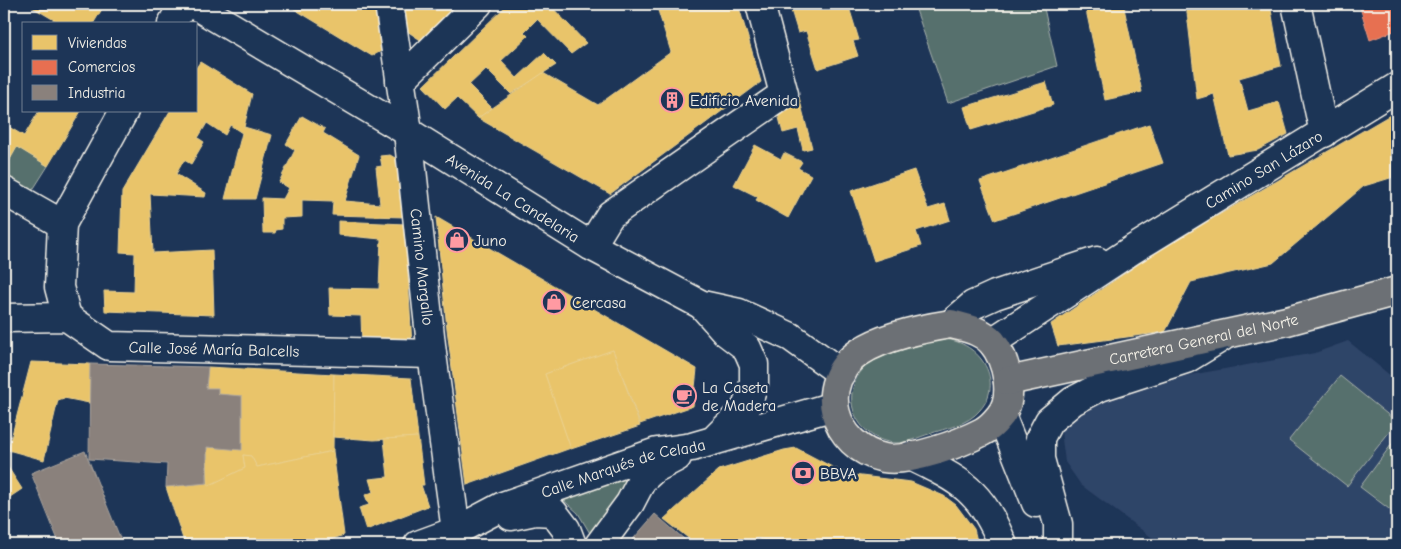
<svg xmlns="http://www.w3.org/2000/svg" width="1401" height="549" font-family="'Comic Neue',sans-serif">
<style>
.built{fill:#2f4468}
.green{fill:#57706d;stroke:#a6b0aa}
.homes{fill:#e9c46a;stroke:#ecd290}
.shops{fill:#e76f51;stroke:#eb967e}
.industry{fill:#8a817c;stroke:#aaa39c}
.lines{fill:none;stroke-linecap:round;stroke-linejoin:round}
.minor-casing{stroke:#f4f1e8;stroke-width:31}
.major-casing{stroke:#f4f1e8;stroke-width:31}
.minor{stroke:#1d3557;stroke-width:28}
.major{stroke:#6c6f75;stroke-width:28}
.labels{text-anchor:middle;stroke-width:5;stroke-linejoin:round;paint-order:stroke}
.poi-label{font-size:16px;fill:#f4f1e8;stroke:#1d3557;text-anchor:start}
.street-label{font-size:16px;fill:#f4f1e8;stroke:#1d3557}
</style>
<rect width="100%" height="100%" fill="#1d3557"/>
<filter id="ink" filterUnits="userSpaceOnUse"><feTurbulence type="fractalNoise" baseFrequency=".02" numOctaves="2"/><feDisplacementMap in="SourceGraphic" scale="10" xChannelSelector="R" yChannelSelector="G"/><feConvolveMatrix kernelMatrix="1 2 1 2 8 2 1 2 1" color-interpolation-filters="sRGB"/></filter>
<g filter="url(#ink)">
<polygon class="built" points="1348,341 1397,381 1397,545 1162,545 1081,485 1065,462 1061,431 1066,415 1128,386 1315,353"/>
<g class="green">
<polygon points="914,4 1043,4 1057,66 948,103"/>
<polygon points="17,147 48,166 29,196 4,181 4,170"/>
<path d="M941 339C976 339 1007 379 980 410 968 425 946 428 929 434 919 437 907 443 896 443 859 441 837 399 863 369 876 354 921 345 941 339Z"/>
<polygon points="1340,376 1397,422 1347,486 1289,440"/>
<polygon points="1397,437 1397,515 1360,487"/>
<polygon points="637,470 591,535 578,513 561,498"/>
</g>
<g class="homes">
<polygon points="27,4 105,4 93,24 61,24"/>
<polygon points="286,4 377,4 383,50 372,56"/>
<polygon points="401,4 459,4 422,41 404,29"/>
<polygon points="508,4 549,4 586,43 571,54 537,19 524,32 528,36 501,61 517,78 544,53 556,65 511,94 486,69 469,85 492,108 478,118 457,98 445,109 423,86"/>
<polygon points="656,4 738,4 761,82 610,194 478,118 543,73 598,105 671,52"/>
<polygon points="795,4 848,4 859,40 853,41 858,56 818,69 806,31 798,33 791,10 797,8"/>
<polygon points="1094,4 1139,4 1124,8 1142,92 1105,100 1086,10 1095,8"/>
<polygon points="1186,4 1270,4 1281,66 1239,78 1248,111 1279,102 1288,134 1258,150 1228,155 1214,94 1197,99"/>
<polygon points="200,62 252,94 244,127 272,135 255,199 225,199 242,133 230,125 225,135 207,123 198,138 204,142 191,164 184,160 176,174 206,193 205,197 150,194 153,253 212,250 214,315 105,311 104,291 134,292 135,253 120,252 122,192 170,111 196,111 196,68"/>
<polygon points="1046,82 1053,105 971,130 964,107"/>
<polygon points="799,97 812,148 803,150 798,129 783,133 777,110"/>
<polygon points="39,111 81,111 48,166 17,147 4,170 4,124 24,136"/>
<polygon points="1397,111 1397,176 1364,186 1273,263 1191,282 1165,332 1058,346 1051,324 1159,250"/>
<polygon points="302,116 325,129 323,133 359,155 345,201 380,204 376,167 382,166 380,156 390,155 397,159 405,217 332,215 333,201 302,200 302,217 282,218 282,229 276,230 275,233 263,233 262,198 283,199 289,188 279,182 295,150 286,144"/>
<polygon points="1149,124 1163,163 995,220 980,181"/>
<polygon points="755,145 781,159 784,153 802,162 798,168 811,175 788,218 756,200 758,197 734,185"/>
<polygon points="914,170 928,209 945,204 950,220 916,231 921,246 874,261 851,191"/>
<polygon points="436,217 697,369 693,406 640,424 613,350 545,374 571,448 467,485 447,329"/>
<polygon points="338,221 405,224 412,346 362,345 361,316 330,315 329,288 379,289 381,239 338,235"/>
<polygon points="1395,339 1397,339 1397,371 1393,368"/>
<polygon points="613,350 640,426 571,449 545,374"/>
<polygon points="31,362 90,364 89,403 64,398 58,400 44,460 8,450"/>
<polygon points="208,367 334,374 333,451 257,467 251,456 243,455 245,468 208,486 207,447 242,450 242,396 218,394 218,388 206,388"/>
<polygon points="334,374 411,378 418,437 374,440 333,437"/>
<polygon points="418,437 424,485 421,485 428,506 366,530 359,508 369,505 365,495 373,492 369,479 388,477 384,439"/>
<polygon points="796,448 834,468 853,475 911,482 944,496 956,505 974,529 978,545 779,545 757,538 750,545 697,545 664,519 719,470 784,450"/>
<polygon points="333,451 344,535 316,545 185,545 166,487 207,483 208,486 245,468 243,455 251,456 257,467"/>
<polygon points="4,461 22,489 4,501"/>
</g>
<polygon class="shops" points="1359,4 1397,4 1397,30 1370,40"/>
<g class="industry">
<polygon points="90,364 208,367 206,388 218,388 218,394 242,396 242,450 207,447 207,483 166,487 167,464 89,459"/>
<polygon points="85,451 99,486 123,545 60,545 31,473"/>
<polygon points="655,514 691,545 628,545"/>
</g>
<g class="lines">
<defs>
<g id="minor">
<path id="s1" d="M193 4 408 132 591 246 702 305 739 313 791 337 841 373"/>
<path id="s2" d="M389 4 408 132 432 354 456 531"/>
<polyline points="1296,4 1324,133"/>
<polyline points="172,24 183,4"/>
<polyline points="400,81 478,4"/>
<polyline points="4,191 62,224"/>
<polyline points="591,246 610,215 784,94 760,4"/>
<polyline points="702,305 726,332 747,348 754,364 754,384 746,408 717,437"/>
<polyline points="67,317 59,287 62,224 124,111"/>
<path id="s3" d="M4 318 67 317 109 346 432 354"/>
<polyline points="951,324 973,305 995,295 1097,261"/>
<path id="s4" d="M992 342 1132 250 1397 87"/>
<polyline points="1001,415 1036,503"/>
<path d="M910 456C962 481 981 490 1003 545"/>
<polyline points="511,516 535,511 553,512 566,529 572,545"/>
<path id="s5" d="M418 545 456 531 503 506 657 452 692 447 834 406"/>
<polyline points="599,545 630,503 642,480 654,469 677,457"/>
<polyline points="1058,545 1058,524 1040,459 1040,438 1049,421 1073,401 1100,387 1186,359 1222,337"/>
</g>
<g id="major">
<path d="M951 324C966 328 981 330 992 342 1007 360 1016 398 999 417 995 422 988 429 982 432 961 443 908 463 884 458 833 447 814 383 860 352 882 337 925 328 951 324Z"/>
<path id="s6" d="M1008 381 1287 321 1397 291"/>
</g>
</defs>
<use href="#minor" class="minor-casing"/>
<use href="#major" class="major-casing"/>
<use href="#minor" class="minor"/>
<use href="#major" class="major"/>
</g>
</g>
<defs>
<symbol id="building-ring" viewBox="-11 -11 22 22"><circle r="9.5" fill="#1d3557" stroke="#ff9aa2" stroke-width="1.5"/><path d="M-4-6H4V6H1V3H-1V6H-4ZM-2.5-4.3h1.7v1.8h-1.7ZM.8-4.3h1.7v1.8H.8ZM-2.5-1h1.7V.8h-1.7ZM.8-1h1.7V.8H.8Z" fill="#ff9aa2"/></symbol>
<symbol id="shop-ring" viewBox="-11 -11 22 22"><circle r="9.5" fill="#1d3557" stroke="#ff9aa2" stroke-width="1.5"/><path d="M-5-2.5h2.3a2.7 3.5 0 0 1 5.4 0H5L5.5 6h-11ZM-1.5-2.5h3a1.5 2.3 0 0 0-3 0Z" fill="#ff9aa2"/></symbol>
<symbol id="cafe-ring" viewBox="-11 -11 22 22"><circle r="9.5" fill="#1d3557" stroke="#ff9aa2" stroke-width="1.5"/><path d="M-5.5-4.5H6V0H3Q3 3.5 0 3.5H-2.5Q-5.5 3.5-5.5 0ZM3-3.2v2h1.7v-2ZM-6 4.5H4V6H-6Z" fill="#ff9aa2"/></symbol>
<symbol id="bank-ring" viewBox="-11 -11 22 22"><circle r="9.5" fill="#1d3557" stroke="#ff9aa2" stroke-width="1.5"/><path d="M-6-4H6V4H-6ZM0-2.3a2.3 2.3 0 1 0 0 4.6a2.3 2.3 0 1 0 0-4.6Z" fill="#ff9aa2"/></symbol>
</defs>
<g fill-rule="evenodd">
<use href="#building-ring" x="658" y="86" width="28" height="28"/>
<use href="#shop-ring" x="443" y="226" width="28" height="28"/>
<use href="#shop-ring" x="540" y="288" width="28" height="28"/>
<use href="#cafe-ring" x="670" y="382" width="28" height="28"/>
<use href="#bank-ring" x="789" y="459" width="28" height="28"/>
</g>
<g class="labels">
<g class="poi-label">
<text x="690" y="106">Edificio Avenida</text>
<text x="474" y="246">Juno</text>
<text x="572" y="308">Cercasa</text>
<text x="702" y="393">La Caseta<tspan x="702" dy="18">de Madera</tspan></text>
<text x="820" y="479">BBVA</text>
</g>
<g class="street-label">
<text dy="6" stroke="none"><textPath href="#s4" startOffset="322">Camino San Lázaro</textPath></text>
<text dy="6" stroke="none"><textPath href="#s1" startOffset="374">Avenida La Candelaria</textPath></text>
<text dy="6" stroke="none"><textPath href="#s2" startOffset="265">Camino Margallo</textPath></text>
<text dy="6" stroke="none"><textPath href="#s6" startOffset="200">Carretera General del Norte</textPath></text>
<text dy="6" stroke="none"><textPath href="#s3" startOffset="219">Calle José María Balcells</textPath></text>
<text dy="6" stroke="none"><textPath href="#s5" startOffset="220">Calle Marqués de Celada</textPath></text>
</g>
</g>
<rect width="1401" height="549" fill="none" stroke="#1d3557" stroke-width="20"/>
<rect x="10" y="10" width="1381" height="529" fill="none" stroke="#f4f1e8" stroke-width="2" filter="url(#ink)"/>
<rect x="22" y="22" width="175" height="90" fill="#1d3557" stroke="#738091"/>
<rect x="32" y="35" width="25" height="15" fill="#e9c46a" stroke="#738091"/>
<text x="68" y="48" font-size="15" fill="#f4f1e8">Viviendas</text>
<rect x="32" y="60" width="25" height="15" fill="#e76f51" stroke="#738091"/>
<text x="68" y="72" font-size="15" fill="#f4f1e8">Comercios</text>
<rect x="32" y="85" width="25" height="15" fill="#8a817c" stroke="#738091"/>
<text x="68" y="98" font-size="15" fill="#f4f1e8">Industria</text>
</svg>
